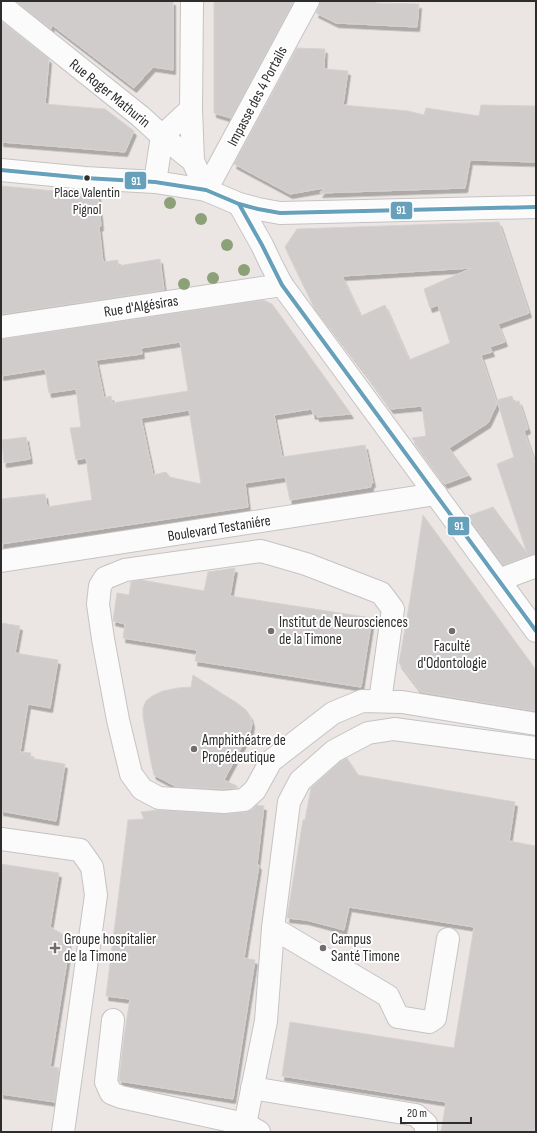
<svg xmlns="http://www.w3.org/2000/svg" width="537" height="1133" font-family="'Sofia Sans Condensed',sans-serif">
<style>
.building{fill:#d0cccb;stroke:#d6d2d0;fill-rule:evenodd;filter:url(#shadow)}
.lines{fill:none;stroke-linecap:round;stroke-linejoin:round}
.minor-casing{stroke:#c5c3c4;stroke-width:24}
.minor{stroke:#fcfbfb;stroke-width:22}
.bus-1-casing{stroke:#fff;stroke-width:7}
.bus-1{stroke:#66a0ba;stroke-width:4}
.tree{fill:#8da178}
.bus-dot{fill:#2d2d2d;stroke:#fff;stroke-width:1.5}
.poi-dot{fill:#706e6d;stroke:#fff;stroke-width:1.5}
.labels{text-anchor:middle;stroke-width:4;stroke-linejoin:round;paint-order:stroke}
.bus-label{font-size:14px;fill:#2d2d2d;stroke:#fff}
.street-label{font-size:15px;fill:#2d2d2d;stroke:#fff}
.poi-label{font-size:15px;fill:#2d2d2d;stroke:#fff;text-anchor:start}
.line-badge{stroke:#fff;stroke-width:1.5}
.badge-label{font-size:11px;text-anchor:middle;font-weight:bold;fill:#fff}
</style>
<defs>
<filter id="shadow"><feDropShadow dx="2.5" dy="4.5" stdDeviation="0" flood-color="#0004"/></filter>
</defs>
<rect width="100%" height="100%" fill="#ebe6e4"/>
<g class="building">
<polygon points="16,1 173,1 173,70 153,67 134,88 52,25 51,29"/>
<polygon points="214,1 294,1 231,118 214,113"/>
<polygon points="320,1 376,1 376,3 419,4 417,27 336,23 316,13 319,7"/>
<polygon points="1,21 49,59 45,104 105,109 134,131 125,152 1,142"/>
<polygon points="297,48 325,49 324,69 348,71 343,105 408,111 424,115 426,108 479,116 481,105 536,106 536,162 470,160 465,188 320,193 324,188 290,194 234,164"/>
<polygon points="1,186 98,195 101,226 99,227 103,262 118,260 118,266 160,259 164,290 1,314"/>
<path d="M499 222 529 313 498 324 505 342 490 347 492 352 481 355 497 404 488 423 449 448 469 475 445 484 412 438 426 436 422 406 391 409 366 374 312 303 285 247 297 229ZM472 268 424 289 430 308 438 305 450 343 409 360 385 305 361 316 342 276Z"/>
<path d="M263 300 272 304 351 414 317 417 316 414 313 415 312 409 274 415 282 457 365 445 373 483H371V487L290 500 285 477 245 483 248 507 1 544V499L45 494 47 507 92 500 86 458 76 460 70 428 81 427 76 389 49 393 45 369 1 376V339ZM180 342 188 391 112 403 111 396 104 398 96 360 142 354 141 348ZM189 410 201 484 170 477 166 472 153 475 141 418Z"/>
<polygon points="512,396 514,402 519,401 528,429 524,431 536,466 536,554 532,554 504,565 468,516 493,507 527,553 497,464 514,457 497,400"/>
<polygon points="26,437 30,459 4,463 2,440"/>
<polygon points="423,515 536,670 536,711 421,692 399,663 410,600"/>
<polygon points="235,568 230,596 372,618 361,687 195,661 197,650 123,638 125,624 113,621 117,593 129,595 131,582 141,580 204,591 208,572"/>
<polygon points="1,623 20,626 15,653 58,660 50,708 28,704 20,752 31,753 30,758 65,764 56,821 1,811"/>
<polygon points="193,675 237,703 246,710 250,716 252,723 251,729 224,780 237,786 237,788 224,789 177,787 154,775 151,762 143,717 143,708 146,701 152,696 163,691 178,688 191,687"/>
<polygon points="347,758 358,775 515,802 509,841 536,846 536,1118 534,1132 441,1132 446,1102 282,1076 290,1022 454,1048 474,927 349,907 344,930 306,920 287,918 303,820 305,820 311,788 341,761"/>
<polygon points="257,805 264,806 257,865 259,865 244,958 255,960 233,1099 119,1081 124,1037 130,999 106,996 128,820 144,819 141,812 159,810 225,814 246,812 252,810"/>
<polygon points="1,864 59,873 50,927 66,936 68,942 69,948 50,1067 59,1068 55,1102 1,1094"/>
</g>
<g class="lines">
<defs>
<g id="minor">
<polyline points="192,1 191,109 193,161"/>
<polyline points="1,5 140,116 162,136 193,161 206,190"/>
<polyline points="1,170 85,178 155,182 206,190 239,204 258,209 280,213 536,207"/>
<polyline points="155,182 162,136 191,109"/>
<polyline points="206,190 308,1"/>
<polyline points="239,204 262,245 271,264 282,285 536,631"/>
<polyline points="1,327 282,285"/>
<polyline points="1,561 436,494"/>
<polyline points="499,580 536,566"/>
<polyline points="380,701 393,609 381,593 306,564 261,551 125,570 105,578 100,586 98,604 103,639 118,720 131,774 142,789 159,798 224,802 244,800 255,790 271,761 333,713 362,701 402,702 536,724"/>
<polyline points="1,839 80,850 92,867 96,895 63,1132"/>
<polyline points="273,928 388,996 398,1017 429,1022 435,1018 448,939"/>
<polyline points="113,1020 106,1082 111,1093 121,1097 245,1124 259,1132"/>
<polyline points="252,1088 416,1115 426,1124 426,1132"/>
<polyline points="236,1132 245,1124 266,1021 273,928 289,802 300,781 334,751 368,733 394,729 536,748"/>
</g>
</defs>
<use href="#minor" class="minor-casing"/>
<use href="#minor" class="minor"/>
<defs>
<g id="bus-1">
<polyline points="1,170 85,178 155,182 206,190 239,204 258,209 280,213 536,207"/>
<polyline points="239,204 262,245 282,285 536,631"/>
</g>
</defs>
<use href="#bus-1" class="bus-1-casing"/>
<use href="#bus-1" class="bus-1"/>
</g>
<g class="tree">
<circle cx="170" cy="203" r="6"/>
<circle cx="201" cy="219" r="6"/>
<circle cx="227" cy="245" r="6"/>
<circle cx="244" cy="270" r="6"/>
<circle cx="213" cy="278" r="6"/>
<circle cx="184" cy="284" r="6"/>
</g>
<circle class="bus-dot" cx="87" cy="178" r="3.5"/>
<g class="poi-dot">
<circle cx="271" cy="631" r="4"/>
<circle cx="452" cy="631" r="4"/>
<circle cx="194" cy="749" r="4"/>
<path d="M53 942h4v4h4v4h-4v4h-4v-4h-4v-4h4z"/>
<circle cx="323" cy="948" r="4"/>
</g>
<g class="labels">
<g class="bus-label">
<text x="87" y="197">Place Valentin<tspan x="87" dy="17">Pignol</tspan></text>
</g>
<g class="street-label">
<text transform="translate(110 93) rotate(39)" y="5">Rue Roger Mathurin</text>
<text transform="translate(257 96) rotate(-62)" y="5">Impasse des 4 Portails</text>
<text transform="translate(141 306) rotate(-9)" y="5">Rue d'Algésiras</text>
<text transform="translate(219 528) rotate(-9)" y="5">Boulevard Testaniére</text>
</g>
<g class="poi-label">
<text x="279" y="627">Institut de Neurosciences<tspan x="279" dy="17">de la Timone</tspan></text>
<text x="452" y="651" text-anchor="middle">Faculté<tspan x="452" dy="17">d'Odontologie</tspan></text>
<text x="202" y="745">Amphithéatre de<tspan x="202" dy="17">Propédeutique</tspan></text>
<text x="64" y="944">Groupe hospitalier<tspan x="64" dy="17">de la Timone</tspan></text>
<text x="331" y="944">Campus<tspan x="331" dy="17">Santé Timone</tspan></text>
</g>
</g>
<g class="line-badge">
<rect x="124" y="171" width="23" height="19" rx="4" fill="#66a0ba"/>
<rect x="390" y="201" width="23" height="19" rx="4" fill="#66a0ba"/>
<rect x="447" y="516" width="23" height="20" rx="4" fill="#66a0ba"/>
</g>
<g class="badge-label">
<text x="136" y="185">91</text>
<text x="401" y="214">91</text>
<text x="459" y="530">91</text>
</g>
<rect width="537" height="1133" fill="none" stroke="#2d2d2d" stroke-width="4"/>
<path d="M401 1117v6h70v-6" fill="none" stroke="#2d2d2d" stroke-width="2"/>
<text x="407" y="1117" font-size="12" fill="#2d2d2d" stroke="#ffffff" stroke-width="3" paint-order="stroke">20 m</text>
</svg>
